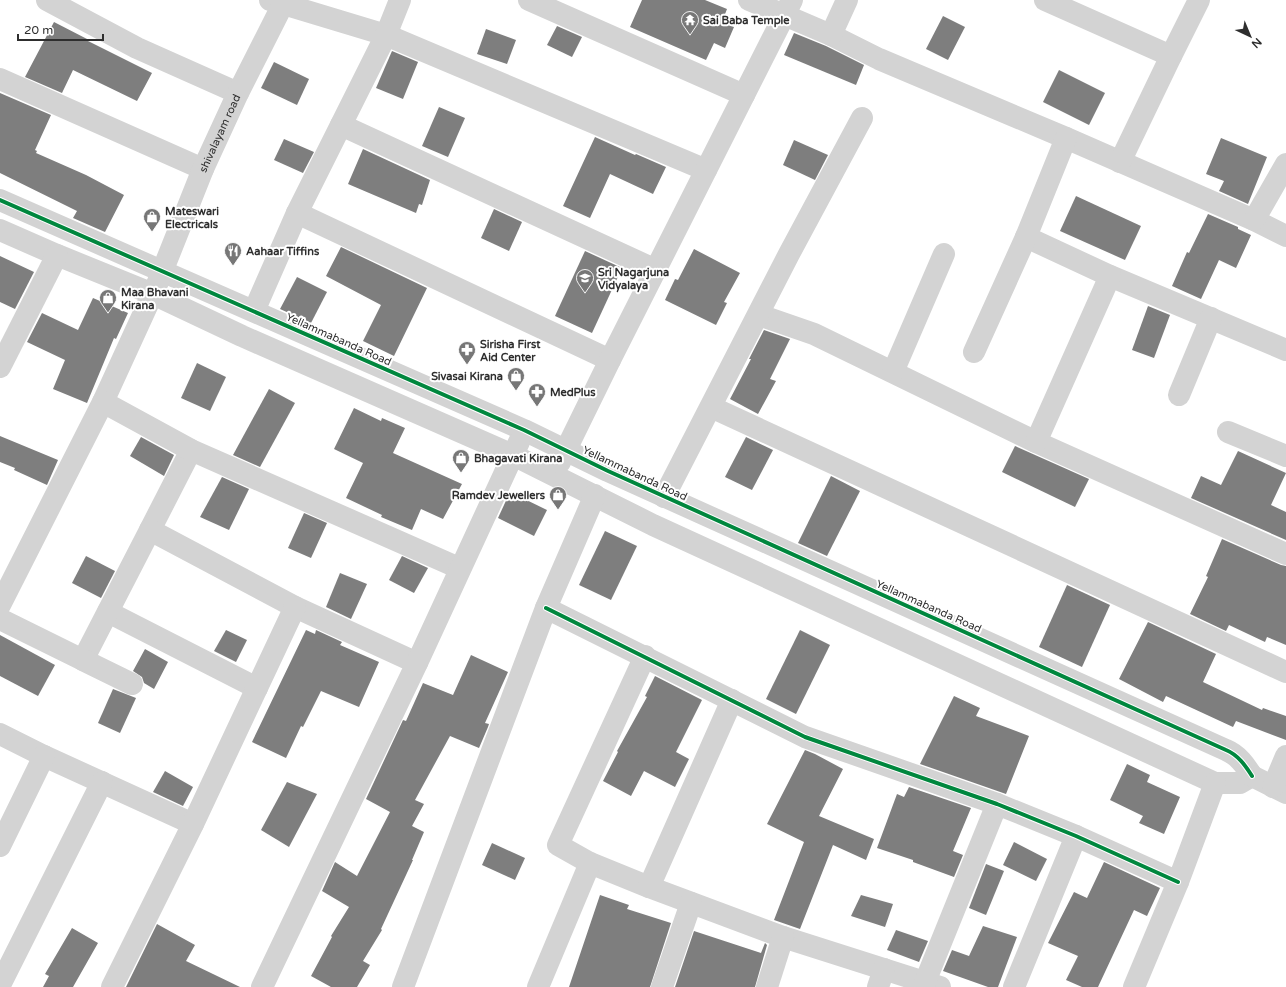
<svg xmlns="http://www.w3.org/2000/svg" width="1286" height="987" font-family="'Varela Round',sans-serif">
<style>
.building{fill:#7e7e7e}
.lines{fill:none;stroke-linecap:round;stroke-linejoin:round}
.street{stroke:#d3d3d3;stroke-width:22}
.cycleway-casing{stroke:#fff;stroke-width:6}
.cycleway{stroke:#00873e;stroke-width:4}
.labels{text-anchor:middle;stroke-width:4;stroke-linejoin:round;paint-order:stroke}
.poi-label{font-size:11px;font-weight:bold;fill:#2e2e2e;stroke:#fff;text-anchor:start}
.street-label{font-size:11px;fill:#2e2e2e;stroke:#fff}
</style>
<rect width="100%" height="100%" fill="#fff"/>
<g class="building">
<polygon points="642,0 705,0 727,9 722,22 734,27 725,48 714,43 706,60 630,27"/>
<polygon points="943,16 965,27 948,60 926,49"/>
<polygon points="54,22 89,40 88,41 152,73 137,101 73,70 62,93 25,77"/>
<polygon points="557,26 582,37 572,57 547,45"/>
<polygon points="486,29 516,40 507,64 477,54"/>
<polygon points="794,33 826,46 864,65 856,85 784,55"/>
<polygon points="392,51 418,62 403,99 376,88"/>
<polygon points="274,62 309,79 297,105 261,88"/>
<polygon points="1059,70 1105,93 1089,125 1043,102"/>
<polygon points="0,93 51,115 35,150 37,151 36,153 86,175 124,195 105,232 73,218 77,211 0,173"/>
<polygon points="439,107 465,118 448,157 422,146"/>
<polygon points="595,137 635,155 636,154 666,167 653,194 610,174 590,218 563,206"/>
<polygon points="1221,138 1267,157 1248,204 1219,191 1224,181 1206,174"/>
<polygon points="284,139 314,152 303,173 274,160"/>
<polygon points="794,140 828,155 815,180 783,165"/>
<polygon points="363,149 430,180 422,205 419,204 416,213 348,184"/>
<polygon points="1076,196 1141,226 1125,260 1060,231"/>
<polygon points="494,209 522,222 509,251 481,238"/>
<polygon points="1208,214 1238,227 1238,229 1251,235 1236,268 1219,260 1201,299 1172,286 1187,252 1189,253"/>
<polygon points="341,247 427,288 394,356 363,341 381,305 326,276"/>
<polygon points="694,249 740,273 724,302 727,303 716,325 665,300 675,279 678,280"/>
<polygon points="585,251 622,268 592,333 555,316"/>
<polygon points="0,256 34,272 15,309 0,302"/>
<polygon points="297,277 327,292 311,323 280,309"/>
<polygon points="93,298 128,313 116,339 114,338 87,403 53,389 65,360 27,342 42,313 78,330"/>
<polygon points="1148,306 1170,315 1154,358 1132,350"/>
<polygon points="764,330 790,339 770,379 776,381 758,414 730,399 751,359 749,359"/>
<polygon points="197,363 226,377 210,411 181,398"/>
<polygon points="269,389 295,403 260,467 233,455"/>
<polygon points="354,408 381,421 382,418 405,428 393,453 462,484 443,519 421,509 412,530 381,517 382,515 346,498 363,463 334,449"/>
<polygon points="0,436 58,460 47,485 14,470 15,468 0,462"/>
<polygon points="141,437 174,455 164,476 130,456"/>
<polygon points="746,437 773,450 752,490 725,477"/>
<polygon points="1015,446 1089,479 1075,507 1002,472"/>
<polygon points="1238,451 1286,473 1271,505 1286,512 1286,540 1191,498 1201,476 1221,485"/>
<polygon points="831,476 860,491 827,556 798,543"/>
<polygon points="222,477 249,489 229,530 200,517"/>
<polygon points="510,492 547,510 534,536 498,518"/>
<polygon points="304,513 327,523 311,558 288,548"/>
<polygon points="605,531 637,546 611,600 579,585"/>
<polygon points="1222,539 1281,565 1286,566 1286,645 1267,637 1265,642 1229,625 1226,631 1190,614 1208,577 1206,576"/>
<polygon points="86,556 115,571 101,598 72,583"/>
<polygon points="402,556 428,568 414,593 389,580"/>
<polygon points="340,573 367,584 351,619 326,607"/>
<polygon points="1067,585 1110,605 1082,667 1039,647"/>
<polygon points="1148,622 1216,654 1203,682 1262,710 1263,708 1286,716 1286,740 1236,721 1233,727 1166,696 1163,702 1119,679"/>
<polygon points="226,630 247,640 236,662 214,651"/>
<polygon points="306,630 315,634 316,630 342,642 340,645 379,662 359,707 321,691 303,727 301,726 286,758 252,742"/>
<polygon points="800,630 830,645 796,714 766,699"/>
<polygon points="0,635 55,665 38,696 0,676"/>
<polygon points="145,649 168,662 154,689 144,683 142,677 133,671"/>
<polygon points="471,655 508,672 485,723 489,724 488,727 479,748 450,736 415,800 424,804 412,826 424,832 412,860 413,860 381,929 382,930 363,961 370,965 357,987 331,987 311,976 332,937 331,936 349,907 322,891 335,862 357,876 390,812 366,799 403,720 406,721 423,683 453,695"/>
<polygon points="655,676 702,700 676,752 689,759 675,787 644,771 631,796 603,781 618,752 617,751 647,697 645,696"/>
<polygon points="113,689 136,698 120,733 98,723"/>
<polygon points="954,696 980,708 976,716 1029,736 1006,794 920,764"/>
<polygon points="805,750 815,754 843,769 819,816 874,839 866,860 833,845 800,929 774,920 804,842 767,824"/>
<polygon points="1127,764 1150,775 1147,782 1180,797 1164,834 1139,823 1143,816 1110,800"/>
<polygon points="165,771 193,787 183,806 153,792"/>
<polygon points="287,782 317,794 289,847 261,830"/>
<polygon points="909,787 971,808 953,851 963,855 954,877 913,862 913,860 877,848 897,794 904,797"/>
<polygon points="1014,842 1047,859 1036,881 1003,865"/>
<polygon points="492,843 525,858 515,880 482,865"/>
<polygon points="1104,862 1160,888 1147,916 1134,910 1098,987 1082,987 1066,980 1078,956 1048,943 1074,892 1087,898"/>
<polygon points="986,864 1004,871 986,915 969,908"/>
<polygon points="600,895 629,905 627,909 671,923 650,987 569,987"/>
<polygon points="861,895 893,904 885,927 851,916"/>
<polygon points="157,924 195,945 186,961 240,987 126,987"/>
<polygon points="983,926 1017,937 998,987 988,987 943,971 952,950 969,956"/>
<polygon points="72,928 98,943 73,987 43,987 49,976 45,974"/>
<polygon points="896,930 928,941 919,962 887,950"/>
<polygon points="694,931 761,953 765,943 767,945 755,987 675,987"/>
</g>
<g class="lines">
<g class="street">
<polyline points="47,0 137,48 238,93"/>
<polyline points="270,0 386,35 706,170"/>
<polyline points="529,0 744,95"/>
<polyline points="749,0 831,35 879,59 1066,138 1254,220 1286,236"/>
<polyline points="1045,0 1171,56 1120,162"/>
<polyline points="831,35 847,0"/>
<polyline points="1171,56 1199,0"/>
<polyline points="0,79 203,169"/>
<polyline points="341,125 656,270"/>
<path d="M0 200 524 430 608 471 1226 750C1238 755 1245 765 1252 776"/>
<polyline points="297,213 610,360"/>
<polyline points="1254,220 1286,164"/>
<polyline points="0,230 57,255 153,294 242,336 513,455 653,525 1215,783 1240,783 1252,776"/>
<polyline points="1026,237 1110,276 1286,350"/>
<polyline points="254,311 297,213 386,35 400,0"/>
<polyline points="759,315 814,334 1036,442 1286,554"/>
<polyline points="974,352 1026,237 1066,138"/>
<polyline points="0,367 57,255"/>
<polyline points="893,372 944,254"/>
<polyline points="1179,395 1211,318"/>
<path id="s1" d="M103 402 158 282 203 169 238 93 285 0"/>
<polyline points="711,407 1286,672"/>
<polyline points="1228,432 1286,456"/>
<polyline points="1036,442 1110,276"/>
<polyline points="560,462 610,360 792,0"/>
<polyline points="664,497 789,254 862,118"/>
<polyline points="150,530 191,450"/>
<polyline points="0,605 103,402 191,450 459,568"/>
<polyline points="546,608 805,737 997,804 1076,836 1178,882"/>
<polyline points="108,612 257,688"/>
<polyline points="0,619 83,660 150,530 295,607 417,663"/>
<polyline points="645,656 558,845 590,863 649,887"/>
<polyline points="83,660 132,684"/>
<polyline points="732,700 649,887 783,937 940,987"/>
<polyline points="0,734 44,756 193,824"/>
<polyline points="1252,776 1286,793"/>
<polyline points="1273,787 1286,756"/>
<polyline points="0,846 44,756"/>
<polyline points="925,982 997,804"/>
<polyline points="0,985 102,782"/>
<polyline points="112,987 193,824 295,607"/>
<polyline points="262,987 417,663 519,442"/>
<polyline points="403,987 546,608 595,495"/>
<polyline points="538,987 590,863"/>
<polyline points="662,987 691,903"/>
<polyline points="767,987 783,937"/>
<polyline points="878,987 884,969"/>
<polyline points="1014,987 1076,836"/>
<polyline points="1134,987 1178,882 1215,783"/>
</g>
<defs>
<g id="cycleway">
<path d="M0 200 524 430 608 471 1226 750C1238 755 1245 765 1252 776"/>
<polyline points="546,608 805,737 997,804 1076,836 1178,882"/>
</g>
</defs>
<use href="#cycleway" class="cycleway-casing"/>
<use href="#cycleway" class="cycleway"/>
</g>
<defs>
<symbol id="temple-pin" viewBox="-11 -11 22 30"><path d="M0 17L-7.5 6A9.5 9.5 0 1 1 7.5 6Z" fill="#777" stroke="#fff"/><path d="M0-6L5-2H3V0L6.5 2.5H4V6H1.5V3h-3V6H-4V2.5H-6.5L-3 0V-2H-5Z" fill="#fff"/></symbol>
<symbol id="shop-pin" viewBox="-11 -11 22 30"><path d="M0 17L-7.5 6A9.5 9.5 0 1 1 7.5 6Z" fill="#777" stroke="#fff"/><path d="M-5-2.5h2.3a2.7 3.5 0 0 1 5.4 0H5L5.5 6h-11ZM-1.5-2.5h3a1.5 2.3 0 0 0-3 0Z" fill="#fff"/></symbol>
<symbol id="restaurant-pin" viewBox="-11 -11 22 30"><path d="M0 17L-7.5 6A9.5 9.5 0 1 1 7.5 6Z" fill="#777" stroke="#fff"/><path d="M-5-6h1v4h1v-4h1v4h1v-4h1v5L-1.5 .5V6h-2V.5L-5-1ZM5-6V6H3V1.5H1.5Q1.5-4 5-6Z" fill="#fff"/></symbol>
<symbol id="school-pin" viewBox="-11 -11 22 30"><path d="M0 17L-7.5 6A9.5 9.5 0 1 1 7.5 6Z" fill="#777" stroke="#fff"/><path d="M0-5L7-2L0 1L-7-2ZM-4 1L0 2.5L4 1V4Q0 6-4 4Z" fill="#fff"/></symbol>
<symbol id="pharmacy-pin" viewBox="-11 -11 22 30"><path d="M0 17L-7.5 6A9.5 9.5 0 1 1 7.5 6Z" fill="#777" stroke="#fff"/><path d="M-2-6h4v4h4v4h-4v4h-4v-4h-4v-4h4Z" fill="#fff"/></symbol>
</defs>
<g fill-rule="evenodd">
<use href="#temple-pin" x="680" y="10" width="20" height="27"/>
<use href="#shop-pin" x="142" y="207" width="20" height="27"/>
<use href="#restaurant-pin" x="223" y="241" width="20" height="27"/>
<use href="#school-pin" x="575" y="268" width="20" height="27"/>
<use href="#shop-pin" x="98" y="288" width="20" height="27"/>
<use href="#pharmacy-pin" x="457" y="340" width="20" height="27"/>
<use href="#shop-pin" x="506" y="366" width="20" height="27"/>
<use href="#pharmacy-pin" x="527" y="382" width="20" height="27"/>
<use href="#shop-pin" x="451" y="448" width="20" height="27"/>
<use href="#shop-pin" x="548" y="485" width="20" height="27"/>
</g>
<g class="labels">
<g class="poi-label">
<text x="703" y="24">Sai Baba Temple</text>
<text x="165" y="215">Mateswari<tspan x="165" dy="13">Electricals</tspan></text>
<text x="246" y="255">Aahaar Tiffins</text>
<text x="598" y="276">Sri Nagarjuna<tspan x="598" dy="13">Vidyalaya</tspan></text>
<text x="121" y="296">Maa Bhavani<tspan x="121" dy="13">Kirana</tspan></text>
<text x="480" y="348">Sirisha First<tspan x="480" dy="13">Aid Center</tspan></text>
<text x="503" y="380" text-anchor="end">Sivasai Kirana</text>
<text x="550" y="396">MedPlus</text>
<text x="474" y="462">Bhagavati Kirana</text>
<text x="545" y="499" text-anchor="end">Ramdev Jewellers</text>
</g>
<g class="street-label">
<text dy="4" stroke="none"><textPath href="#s1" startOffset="293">shivalayam road</textPath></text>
<text transform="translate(339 339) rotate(24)" y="4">Yellammabanda Road</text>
<text transform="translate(635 473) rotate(25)" y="4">Yellammabanda Road</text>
<text transform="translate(929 606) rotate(24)" y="4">Yellammabanda Road</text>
</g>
</g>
<g transform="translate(1250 36) rotate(136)" stroke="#ffffff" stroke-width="3" paint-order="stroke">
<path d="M0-3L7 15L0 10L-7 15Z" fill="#2e2e2e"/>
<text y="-6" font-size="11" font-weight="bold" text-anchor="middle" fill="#2e2e2e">N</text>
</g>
<path d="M18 34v6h85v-6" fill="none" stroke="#2e2e2e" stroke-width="2"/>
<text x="24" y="34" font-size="12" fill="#2e2e2e" stroke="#ffffff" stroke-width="3" paint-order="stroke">20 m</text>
</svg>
